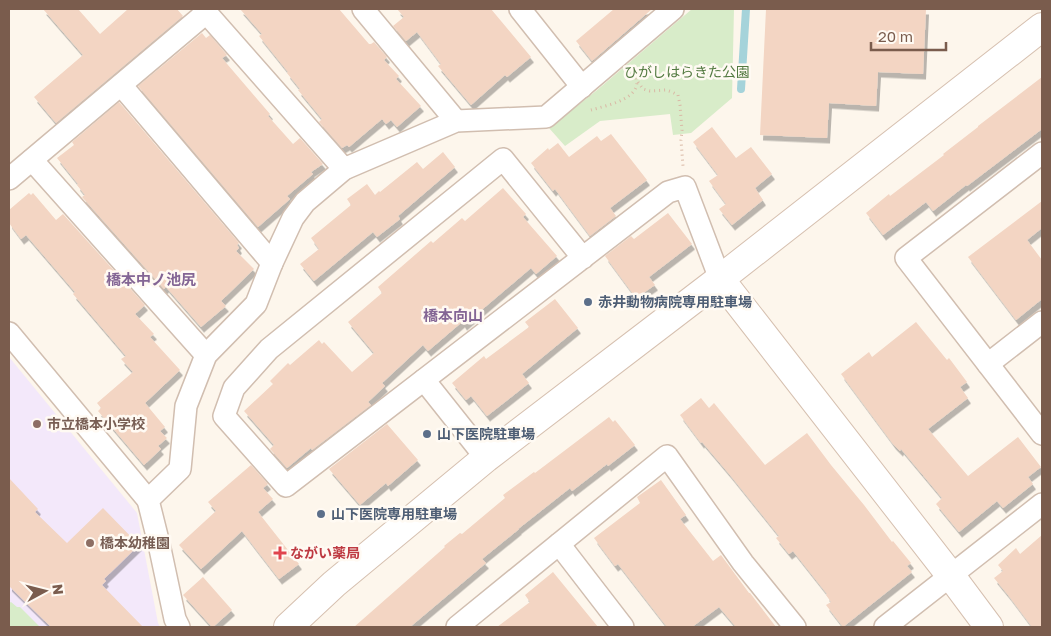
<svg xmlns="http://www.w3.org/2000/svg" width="1051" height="636" font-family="'Golos Text','Noto Sans JP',sans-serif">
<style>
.education{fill:#f3e8fa}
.green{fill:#d8ecc9}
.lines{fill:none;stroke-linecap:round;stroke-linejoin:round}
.stream{stroke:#a5d3da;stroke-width:8}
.building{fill:#f3d5c3;filter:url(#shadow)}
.street-casing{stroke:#d1beb0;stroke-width:24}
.secondary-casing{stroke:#d6c0b0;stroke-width:30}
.path{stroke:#d9b8a5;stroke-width:3;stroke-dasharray:1 4;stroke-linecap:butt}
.street{stroke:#fff;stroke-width:21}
.secondary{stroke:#fff;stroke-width:28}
.service-dot{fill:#5c6f8a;stroke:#fffaf3;stroke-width:2}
.education-dot{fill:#8d6e63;stroke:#fffaf3;stroke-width:2}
.health-dot{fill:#e0444e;stroke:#fffaf3;stroke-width:2}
.labels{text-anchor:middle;stroke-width:5;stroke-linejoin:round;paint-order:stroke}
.park-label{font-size:14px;fill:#537a41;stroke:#fffaf3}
.service-label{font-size:14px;font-weight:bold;fill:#4e5e75;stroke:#fffaf3;text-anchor:start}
.education-label{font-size:14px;font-weight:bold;fill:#785e54;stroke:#fffaf3;text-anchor:start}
.health-label{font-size:14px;font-weight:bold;fill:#be3a42;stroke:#fffaf3;text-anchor:start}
.neighbourhood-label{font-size:15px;font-weight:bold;fill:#846695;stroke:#fffaf3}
</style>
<defs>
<filter id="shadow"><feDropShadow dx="3" dy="5.5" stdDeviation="0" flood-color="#0004"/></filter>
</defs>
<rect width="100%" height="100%" fill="#fdf6ec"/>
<polygon class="education" points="9,357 137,513 158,623 160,627 9,627"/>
<g class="green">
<polygon points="692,9 734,9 732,98 691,133 673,135 670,114 600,121 565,146 549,128 596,91"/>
<polygon points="11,602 17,607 20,607 40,627 9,627 9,603"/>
</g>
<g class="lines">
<polyline class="stream" points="741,89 746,9"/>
</g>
<g class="building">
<polygon points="43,9 78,9 100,34 128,9 177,9 183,16 56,123 34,97 83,55"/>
<polygon points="240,9 339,9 369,44 371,44 374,42 387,57 384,60 399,76 396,79 421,106 397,127 391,120 386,124 382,119 349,147 347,145 342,148 319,122 322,119 298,90 300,89 287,73 288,72 259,36 262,34"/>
<polygon points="397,9 491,9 531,57 507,77 505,75 471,105 438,66 441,64 417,32 406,41 393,26 404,17"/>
<polygon points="614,9 652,9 592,61 576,41"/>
<polygon points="766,9 926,9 923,74 878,72 876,106 829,103 827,138 760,135"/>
<polygon points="202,33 206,38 210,35 227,55 222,58 270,114 268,116 293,144 300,138 323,164 311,172 313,174 287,196 290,199 258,227 138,86"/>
<polygon points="1042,77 1042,129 967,186 966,185 933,211 926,202 883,235 866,213 889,194 890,196 944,155 943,154 978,127 978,126"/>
<polygon points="119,102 239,243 237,245 239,248 236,251 254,269 221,301 226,306 201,327 166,287 164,289 82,197 85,195 77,185 78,184 57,158 74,145 72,142"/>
<polygon points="712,127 736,158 751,147 772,174 755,188 763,200 732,225 719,209 726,204 709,181 718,175 693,142"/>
<polygon points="611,134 647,180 610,208 616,216 590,236 555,189 553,191 531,163 548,148 549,150 558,143 569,157 597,136 601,141"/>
<polygon points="443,152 455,167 398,216 400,219 377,237 373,232 314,281 300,264 319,249 311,238 351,205 347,199 367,184 375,195 379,191 380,192 417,162 423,169"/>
<polygon points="503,188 526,214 523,217 557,256 536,274 531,268 464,325 462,322 428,351 423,345 382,383 385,386 368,402 371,405 312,450 311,448 287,468 270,449 274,445 244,411 273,384 270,381 288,363 290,365 319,340 322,344 324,342 352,372 374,353 348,322 382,293 378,287 431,241 433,243 462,218 465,221"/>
<polygon points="29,193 31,195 33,193 56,220 63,214 145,305 135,314 154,334 150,337 180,370 145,403 165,427 160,431 167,438 158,446 161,449 144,465 98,411 101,408 97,403 133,372 121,359 126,356 73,294 75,292 26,235 21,239 9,223 9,210"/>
<polygon points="1042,201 1042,228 1027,240 1042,260 1042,299 1016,320 968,257"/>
<polygon points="668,213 692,244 649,277 655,285 636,298 605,256 631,236 634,239"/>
<polygon points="555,299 578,328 522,374 529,383 487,416 471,396 466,400 452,383 484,356 486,359 529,327 525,322"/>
<polygon points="916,322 947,360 949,358 967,382 960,387 968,398 928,429 968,476 1018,437 1041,467 1028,477 1033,484 1003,508 997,501 959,532 936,504 942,498 901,449 900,451 893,444 841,374 869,352 872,357"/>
<polygon points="701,398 709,408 714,403 765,465 807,433 831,465 864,505 892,542 893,541 911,563 907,566 912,572 843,627 826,605 831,602 826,595 827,594 793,551 789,554 776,538 779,536 730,475 702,442 701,443 680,415"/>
<polygon points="609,417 613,422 615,420 635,445 608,466 607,464 572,491 570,488 518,529 519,529 482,559 486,563 410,627 354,627 445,547 444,546 460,533 462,534 505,498 503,495 534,472 535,473"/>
<polygon points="387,424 418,460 388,486 386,483 360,505 329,469"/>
<polygon points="251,465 268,484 263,488 273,499 258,512 299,564 279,579 242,531 201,569 179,545 216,511 208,502"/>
<polygon points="9,478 38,509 35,512 67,543 103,508 139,545 104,579 106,581 102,585 143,627 51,627 9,586"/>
<polygon points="661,480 686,515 680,519 713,561 721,555 749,593 750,593 776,627 736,627 719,607 692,627 667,627 618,564 615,566 594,538 640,503 637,497"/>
<polygon points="1042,535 1042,627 1032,627 1008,595 994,578 1003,571 998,565 1016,548 1020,554"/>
<polygon points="553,572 598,627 497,627 530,602 525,595"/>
<polygon points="203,577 232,610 213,627 212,627 183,595"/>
</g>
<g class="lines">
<defs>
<g id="street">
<polyline points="203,9 344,169"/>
<polyline points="363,9 456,121"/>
<polyline points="520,9 582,87"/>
<polyline points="121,85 272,263"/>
<polyline points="1042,153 906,258 1042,434"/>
<polyline points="32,160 206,355"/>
<polyline points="9,179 206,13"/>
<polyline points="583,258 503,159 269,349 234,388 224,416 286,486 668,192 685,187 720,279"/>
<polyline points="9,333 148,500"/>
<polyline points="988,364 1042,322"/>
<polyline points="424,380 486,458"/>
<polyline points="559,544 623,627"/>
<polyline points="179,627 175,619 159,544 148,500 180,469 186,406 206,355 256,304 272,263 293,218 305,202 344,169 456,121 546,117 673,9"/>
<polyline points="457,627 667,456 743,563 795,627"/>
<polyline points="885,627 1042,504"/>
</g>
<g id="secondary">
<polyline points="720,279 951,576 989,627"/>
<polyline points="288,627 334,584 486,458 720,279 1042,27"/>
</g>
</defs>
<use href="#street" class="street-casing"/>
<use href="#secondary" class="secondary-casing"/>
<g class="path">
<polyline points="638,82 643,89 650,91 666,90 672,92 678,95 680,105 681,118 682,130 681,140 683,166"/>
<path d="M591 110C608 105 648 98 634 72"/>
</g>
<use href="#street" class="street"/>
<use href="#secondary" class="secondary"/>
</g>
<g class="service-dot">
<circle cx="588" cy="302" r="5"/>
<circle cx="427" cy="434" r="5"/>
<circle cx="321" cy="514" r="5"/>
</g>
<g class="education-dot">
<circle cx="37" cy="424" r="5"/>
<circle cx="90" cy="543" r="5"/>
</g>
<path class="health-dot" d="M277.5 545.5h5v5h5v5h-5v5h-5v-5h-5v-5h5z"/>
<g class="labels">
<g class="park-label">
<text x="687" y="77">ひがしはらきた公園</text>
</g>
<g class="service-label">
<text x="598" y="307">赤井動物病院専用駐車場</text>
<text x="437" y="439">山下医院駐車場</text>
<text x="331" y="519">山下医院専用駐車場</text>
</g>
<g class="education-label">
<text x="47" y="429">市立橋本小学校</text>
<text x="100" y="548">橋本幼稚園</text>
</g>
<g class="health-label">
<text x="290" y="558">ながい薬局</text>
</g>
<g class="neighbourhood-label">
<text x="151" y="285">橋本中ノ池尻</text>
<text x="453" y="321">橋本向山</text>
</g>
</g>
<rect width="1051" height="636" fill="none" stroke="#7a5c4d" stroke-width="20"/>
<g transform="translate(45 591) rotate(83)" stroke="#fffaf3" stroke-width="4" paint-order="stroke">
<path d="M0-4L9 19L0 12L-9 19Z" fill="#7a5c4d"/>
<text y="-8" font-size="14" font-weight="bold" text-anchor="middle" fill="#7a5c4d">N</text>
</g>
<path d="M871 42v8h75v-8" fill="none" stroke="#7a5c4d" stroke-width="2.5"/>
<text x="878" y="42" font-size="15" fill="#7a5c4d" stroke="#fffaf3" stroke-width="4" paint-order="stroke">20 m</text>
</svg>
